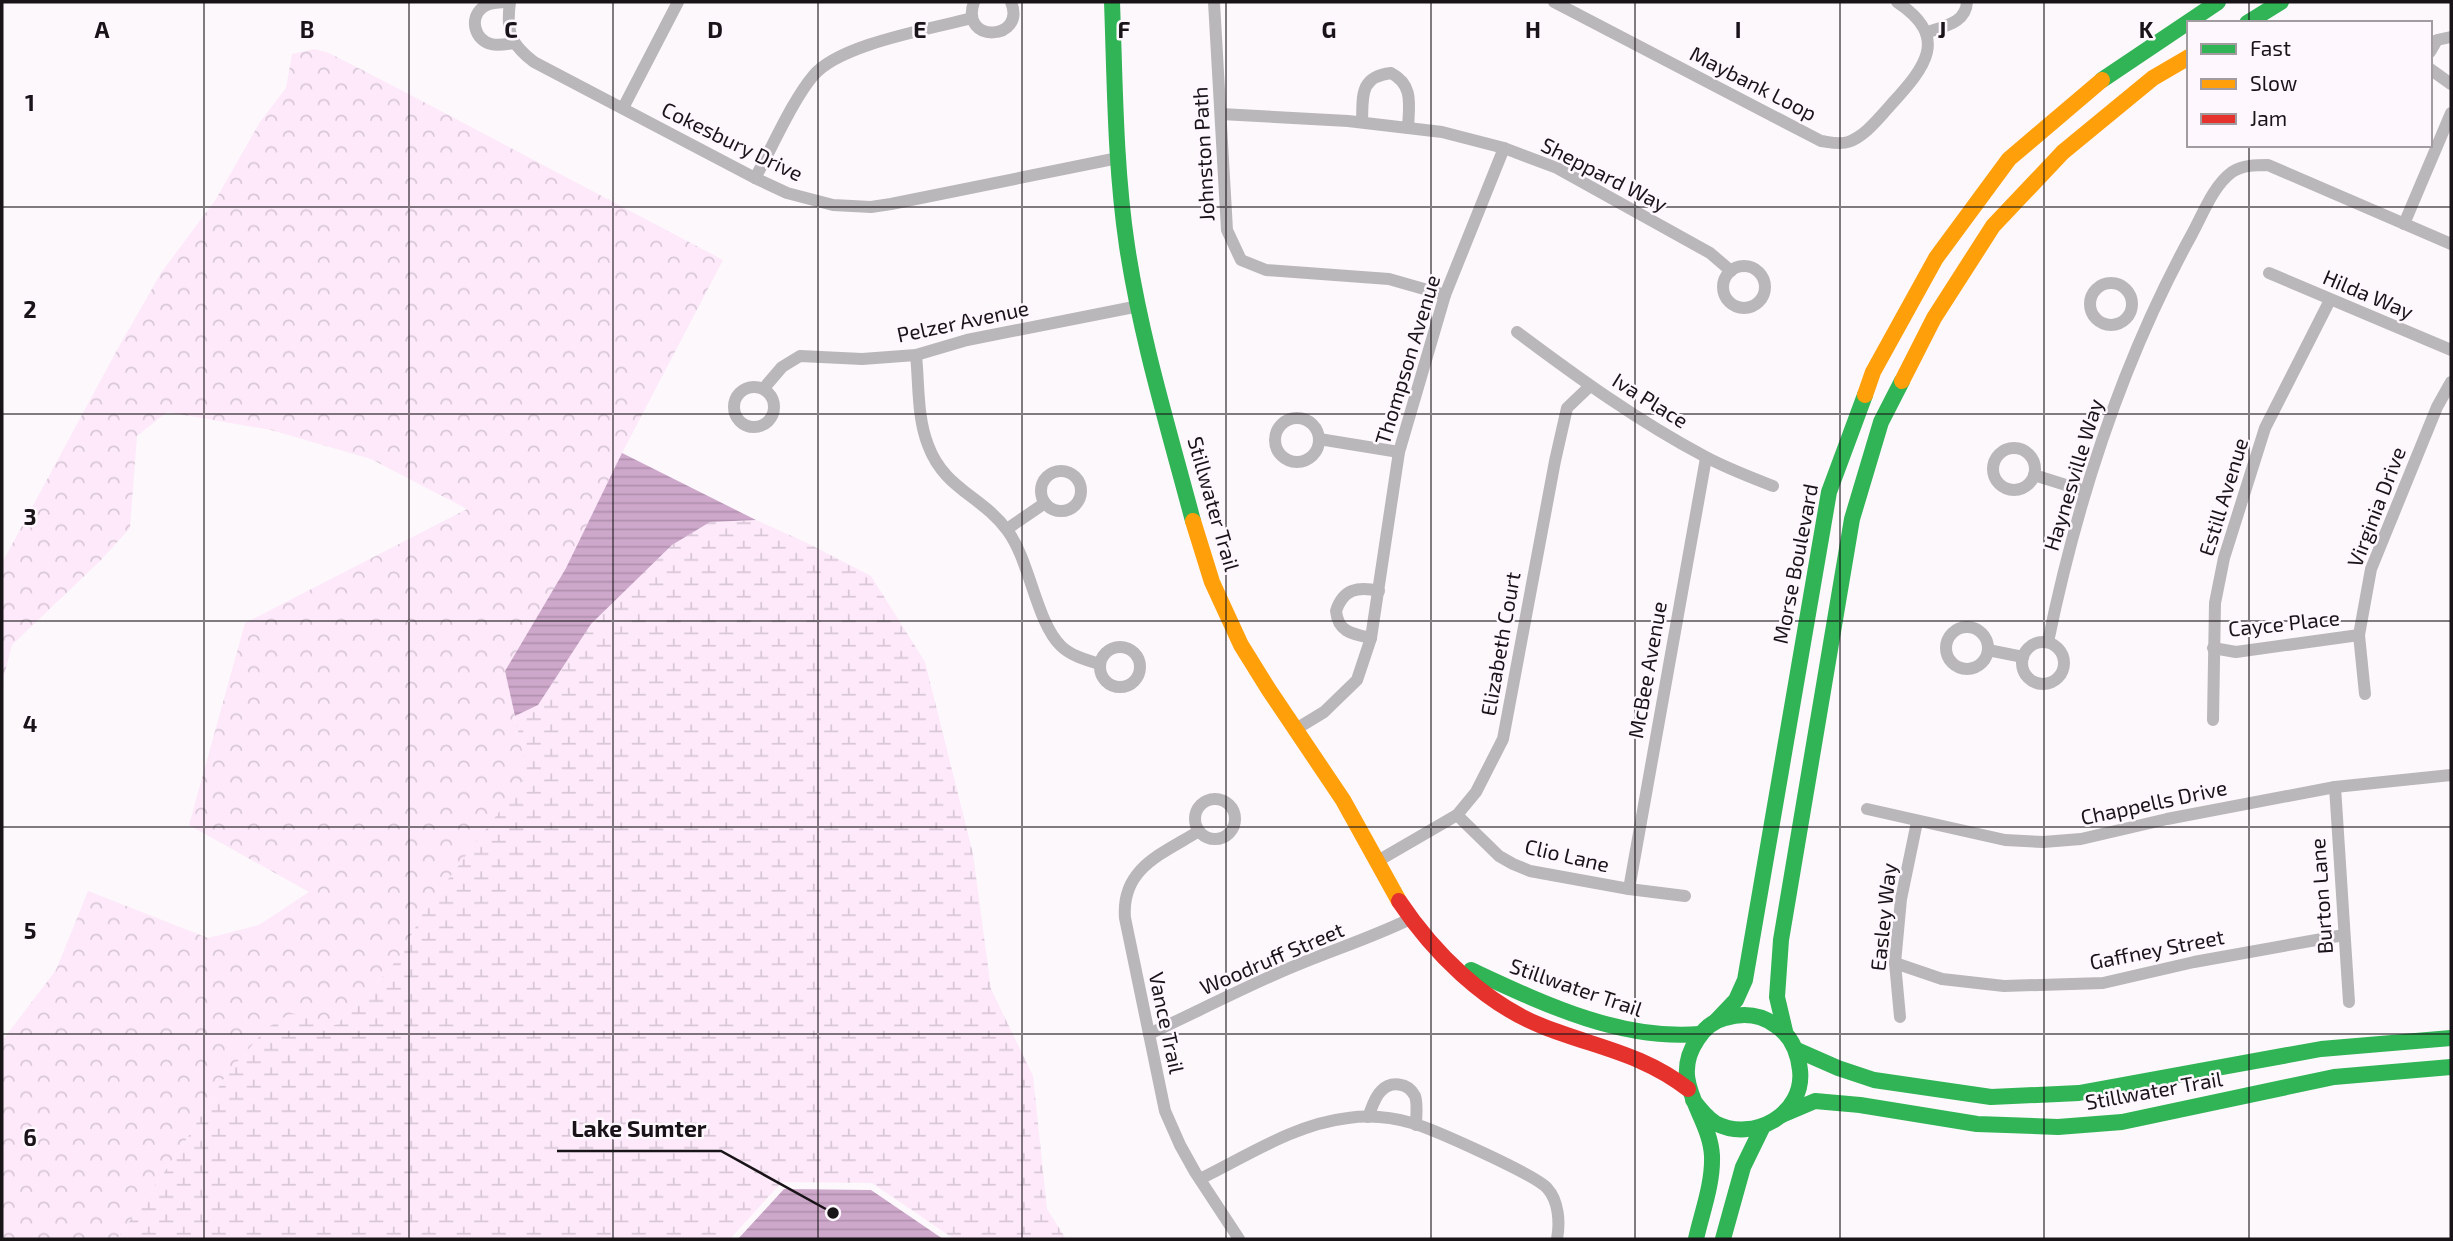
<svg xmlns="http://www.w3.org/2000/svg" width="2453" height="1241" font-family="'Exo 2',sans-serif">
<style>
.forest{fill:url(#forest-crowns)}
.wetland{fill:url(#wetland-marsh)}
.water{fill:url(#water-rules)}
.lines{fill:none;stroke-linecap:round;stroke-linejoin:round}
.street{stroke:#bab7ba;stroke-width:12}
.fast{stroke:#30b455;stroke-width:16}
.slow{stroke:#ff9f0a;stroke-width:16}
.jam{stroke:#e5322d;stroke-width:16}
.grid{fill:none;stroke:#181417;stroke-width:2;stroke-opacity:0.55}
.labels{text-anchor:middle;stroke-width:5;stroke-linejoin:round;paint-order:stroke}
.street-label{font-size:21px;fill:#181417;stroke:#fef7fd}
.grid-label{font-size:23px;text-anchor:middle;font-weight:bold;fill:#181417;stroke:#fef7fd;stroke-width:5;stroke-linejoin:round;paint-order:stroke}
.leader{fill:none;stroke:#181417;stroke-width:2.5}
.callout-dot{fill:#181417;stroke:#fef7fd;stroke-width:2.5}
.callout-label{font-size:23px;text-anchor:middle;font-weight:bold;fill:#181417;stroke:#fef7fd;stroke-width:5;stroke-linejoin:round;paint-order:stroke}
</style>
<defs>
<pattern id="forest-crowns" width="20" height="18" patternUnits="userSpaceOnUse" patternTransform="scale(1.75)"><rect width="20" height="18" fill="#fde9fa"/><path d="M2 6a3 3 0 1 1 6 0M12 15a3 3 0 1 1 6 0" fill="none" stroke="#d8c7d6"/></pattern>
<pattern id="wetland-marsh" width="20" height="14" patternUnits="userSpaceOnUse" patternTransform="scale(1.75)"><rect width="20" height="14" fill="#fde9fa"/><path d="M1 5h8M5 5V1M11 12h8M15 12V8" fill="none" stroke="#d8c7d6"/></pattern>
<pattern id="water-rules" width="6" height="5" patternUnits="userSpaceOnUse" patternTransform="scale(1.75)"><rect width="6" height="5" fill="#cea8cb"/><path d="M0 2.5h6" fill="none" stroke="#b090ae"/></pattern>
</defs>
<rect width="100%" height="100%" fill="#fdf8fc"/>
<polygon class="forest" points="314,49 329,53 401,90 723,260 622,453 566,568 505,671 528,775 424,911 401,955 368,994 336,1025 228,1072 178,1153 117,1239 2,1239 2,1041 56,970 88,891 208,938 259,925 309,892 189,825 245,623 467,509 371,459 271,430 167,412 137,436 130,528 101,560 12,645 4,676 2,703 2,563 117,350 161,273 216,199 260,122 286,88 292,54"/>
<polygon class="wetland" points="756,520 805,542 871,576 925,662 973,854 991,989 1033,1076 1047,1209 1066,1239 954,1239 872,1183 785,1182 780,1184 730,1239 117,1239 178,1153 228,1072 267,1028 291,1013 336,1025 368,994 401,955 424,911 527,775 515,716 538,705 591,624 672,545 710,522"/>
<g class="water">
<polygon points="622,453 756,520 710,522 672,545 591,624 538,705 515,716 505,671 566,568"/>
<polygon points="784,1189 871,1190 943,1239 738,1239"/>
</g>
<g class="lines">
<g class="street">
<path d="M504 2C496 3 488 2 482 8 469 19 475 40 491 44 498 46 507 44 514 43"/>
<path d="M510 2C506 31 510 44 534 62L755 178 787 193 833 205 871 207 891 204 1118 158"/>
<path d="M974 2C959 44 1027 41 1011 2"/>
<polyline points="1214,2 1227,230 1241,260 1266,270 1389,279 1445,295"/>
<path d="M1554 2 1821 141C1829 142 1840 145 1848 142 1865 136 1877 120 1889 107 1922 70 1953 39 1897 2"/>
<path d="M1926 33C1944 26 1966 23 1967 2"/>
<polyline points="2430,52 2437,40 2451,37"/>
<polyline points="2430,69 2451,84"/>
<polyline points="623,108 678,2"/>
<polyline points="1221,114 1348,121 1442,132 1504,148 1557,168 1710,253 1731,271"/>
<path d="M1362 122C1363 96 1359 77 1391 73 1414 85 1409 105 1408 128"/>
<path d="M755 178C772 148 792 101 813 76 839 44 931 29 972 18"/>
<polyline points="2404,224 2451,113"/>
<circle cx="1744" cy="287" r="21"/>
<polyline points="2269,273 2451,350"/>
<circle cx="2111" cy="304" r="21"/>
<path d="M1517 332C1577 377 1638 421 1704 456 1726 468 1750 477 1773 486"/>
<path d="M916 355C919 384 917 417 928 445 944 489 982 496 1007 530 1030 560 1036 622 1061 646 1071 656 1087 660 1099 664"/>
<circle cx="754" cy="407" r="20"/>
<polyline points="764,388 782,367 800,356 862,359 916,355 967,340 1139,306"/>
<circle cx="1297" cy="440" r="22"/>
<polyline points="1319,439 1399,452"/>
<circle cx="2014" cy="469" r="21"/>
<circle cx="1061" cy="491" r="20"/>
<polyline points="2034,475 2085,491"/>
<polyline points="1007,529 1045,503"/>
<circle cx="1967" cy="648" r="21"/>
<path d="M1371 638C1352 634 1338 632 1336 611 1343 589 1358 586 1379 591"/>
<circle cx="2043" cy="663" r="21"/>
<path d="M2048 642C2077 501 2122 361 2192 234 2203 214 2213 186 2232 172 2243 165 2256 165 2268 165L2451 244"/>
<circle cx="1120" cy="667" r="20"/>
<polyline points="2213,648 2236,652 2359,635"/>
<polyline points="1988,650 2023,657"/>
<polyline points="2365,694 2359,635 2371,569 2437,407 2451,382"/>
<polyline points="2213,720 2215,603 2224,558 2265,428 2330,300"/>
<polyline points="1296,729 1324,712 1357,680 1371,638 1399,452 1445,295 1504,148"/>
<polyline points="2335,787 2349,1002"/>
<circle cx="1215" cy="819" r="20"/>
<polyline points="1867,809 2005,840 2043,842 2081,839 2167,819 2335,787 2451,775"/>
<polyline points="1457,815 1499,856 1513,864 1530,871 1629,889 1685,896"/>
<path d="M1199 831C1162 854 1121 868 1125 918L1165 1111 1180 1145 1195 1172 1239 1239"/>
<polyline points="1376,862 1457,815 1476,792 1503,739 1555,461 1567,408 1590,386"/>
<polyline points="1629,889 1706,458"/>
<polyline points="1895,963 1942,979 2004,986 2103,983 2194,962 2344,935"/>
<polyline points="1900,1017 1895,963 1901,899 1917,822"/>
<path d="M1149 1034C1192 1014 1233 993 1276 974 1320 954 1367 940 1410 919"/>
<path d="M1368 1117C1372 1108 1374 1098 1381 1091 1390 1081 1408 1082 1415 1096 1418 1104 1416 1116 1416 1125"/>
<path d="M1200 1179C1247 1156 1295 1124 1348 1118 1369 1115 1391 1117 1412 1123 1433 1129 1534 1174 1547 1188 1559 1201 1560 1223 1557 1239"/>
</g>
<g class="fast">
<path d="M1112 2C1115 83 1115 166 1127 246 1141 339 1169 430 1193 521"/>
<polyline points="2247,23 2281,2"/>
<polyline points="2102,80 2218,2"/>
<path d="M1471 970C1542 1003 1620 1041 1700 1034"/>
<polyline points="1717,1020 1736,1000 1745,980 1829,492 1865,395"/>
<polyline points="1785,1031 1777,997 1781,940 1852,519 1881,422 1902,381"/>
<polyline points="1797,1050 1838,1068 1874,1080 1991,1097 2079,1093 2321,1049 2451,1038"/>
<path d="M1693 1100C1699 1108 1706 1117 1715 1123 1753 1143 1805 1114 1800 1070 1798 1052 1791 1035 1775 1025 1760 1014 1742 1013 1725 1018 1713 1021 1703 1030 1697 1040 1668 1083 1710 1114 1712 1156 1713 1184 1702 1212 1696 1239"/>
<polyline points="1782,1115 1815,1101 1860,1105 1977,1124 2058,1127 2122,1122 2334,1077 2451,1067"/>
<polyline points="1723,1239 1743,1167 1763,1126"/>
</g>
<g class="slow">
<polyline points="1902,381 1934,318 1993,226 2063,152 2153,78 2189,57"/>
<polyline points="1865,395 1873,372 1936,258 2009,159 2102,80"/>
<polyline points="1193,521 1212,582 1241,645 1269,690 1343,800 1399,901"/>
</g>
<path class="jam" d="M1399 901C1433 952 1484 1003 1542 1026 1594 1047 1642 1053 1688 1089"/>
</g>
<path class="grid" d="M204 2V1239M409 2V1239M613 2V1239M818 2V1239M1022 2V1239M1226 2V1239M1431 2V1239M1635 2V1239M1840 2V1239M2044 2V1239M2249 2V23M2249 145V1239M2 207H2451M2 414H2451M2 621H2451M2 827H2451M2 1034H2451"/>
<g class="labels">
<g class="street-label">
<text transform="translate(1753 84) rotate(27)" y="7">Maybank Loop</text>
<text transform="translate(732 142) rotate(26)" y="7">Cokesbury Drive</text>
<text transform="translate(1204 154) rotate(-93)" y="7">Johnston Path</text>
<text transform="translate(1604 175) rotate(27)" y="7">Sheppard Way</text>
<text transform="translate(2368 295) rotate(23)" y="7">Hilda Way</text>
<text transform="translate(963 322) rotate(-12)" y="7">Pelzer Avenue</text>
<text transform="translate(1408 360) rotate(-73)" y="7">Thompson Avenue</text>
<text transform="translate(1650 401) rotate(32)" y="7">Iva Place</text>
<text transform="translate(2074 475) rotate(-73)" y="7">Haynesville Way</text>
<text transform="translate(2224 497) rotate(-73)" y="7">Estill Avenue</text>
<text transform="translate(1213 504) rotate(74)" y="7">Stillwater Trail</text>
<text transform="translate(2377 507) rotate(-69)" y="7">Virginia Drive</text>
<text transform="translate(1796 564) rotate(-79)" y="7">Morse Boulevard</text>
<text transform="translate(2284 624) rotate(-6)" y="7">Cayce Place</text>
<text transform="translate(1501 644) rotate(-80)" y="7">Elizabeth Court</text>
<text transform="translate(1648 670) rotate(-80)" y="7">McBee Avenue</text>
<text transform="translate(2154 803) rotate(-12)" y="7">Chappells Drive</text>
<text transform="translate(1567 856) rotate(13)" y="7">Clio Lane</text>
<text transform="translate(2322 896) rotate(-94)" y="7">Burton Lane</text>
<text transform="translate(1884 917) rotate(-84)" y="7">Easley Way</text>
<text transform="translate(2157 950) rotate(-11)" y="7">Gaffney Street</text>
<text transform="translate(1272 959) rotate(-23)" y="7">Woodruff Street</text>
<text transform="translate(1576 988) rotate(19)" y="7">Stillwater Trail</text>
<text transform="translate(1166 1023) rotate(78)" y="7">Vance Trail</text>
<text transform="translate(2154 1091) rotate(-10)" y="7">Stillwater Trail</text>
</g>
</g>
<g class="grid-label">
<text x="102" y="38">A</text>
<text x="307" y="38">B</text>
<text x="511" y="38">C</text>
<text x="715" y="38">D</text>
<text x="920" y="38">E</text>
<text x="1124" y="38">F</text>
<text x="1329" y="38">G</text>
<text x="1533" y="38">H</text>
<text x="1738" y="38">I</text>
<text x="1942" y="38">J</text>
<text x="2146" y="38">K</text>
<text x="30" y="111">1</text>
<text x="30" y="318">2</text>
<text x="30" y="525">3</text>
<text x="30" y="732">4</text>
<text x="30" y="939">5</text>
<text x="30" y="1146">6</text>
</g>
<path class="leader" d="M833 1213L721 1151H557"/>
<circle class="callout-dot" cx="833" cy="1213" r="7"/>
<g class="callout-label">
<text x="639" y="1137">Lake Sumter</text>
</g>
<rect width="2453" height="1241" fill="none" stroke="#181417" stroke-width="7"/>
<rect x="2187" y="21" width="245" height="126" fill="#fef7fd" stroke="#a29ca1" stroke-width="2"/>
<rect x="2201" y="44" width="35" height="10" fill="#30b455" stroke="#a29ca1" stroke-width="2"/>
<text x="2250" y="56" font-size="21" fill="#181417">Fast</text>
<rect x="2201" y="79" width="35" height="10" fill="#ff9f0a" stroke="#a29ca1" stroke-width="2"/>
<text x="2250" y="91" font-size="21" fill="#181417">Slow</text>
<rect x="2201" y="114" width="35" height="10" fill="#e5322d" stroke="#a29ca1" stroke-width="2"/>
<text x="2250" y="126" font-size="21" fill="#181417">Jam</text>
</svg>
